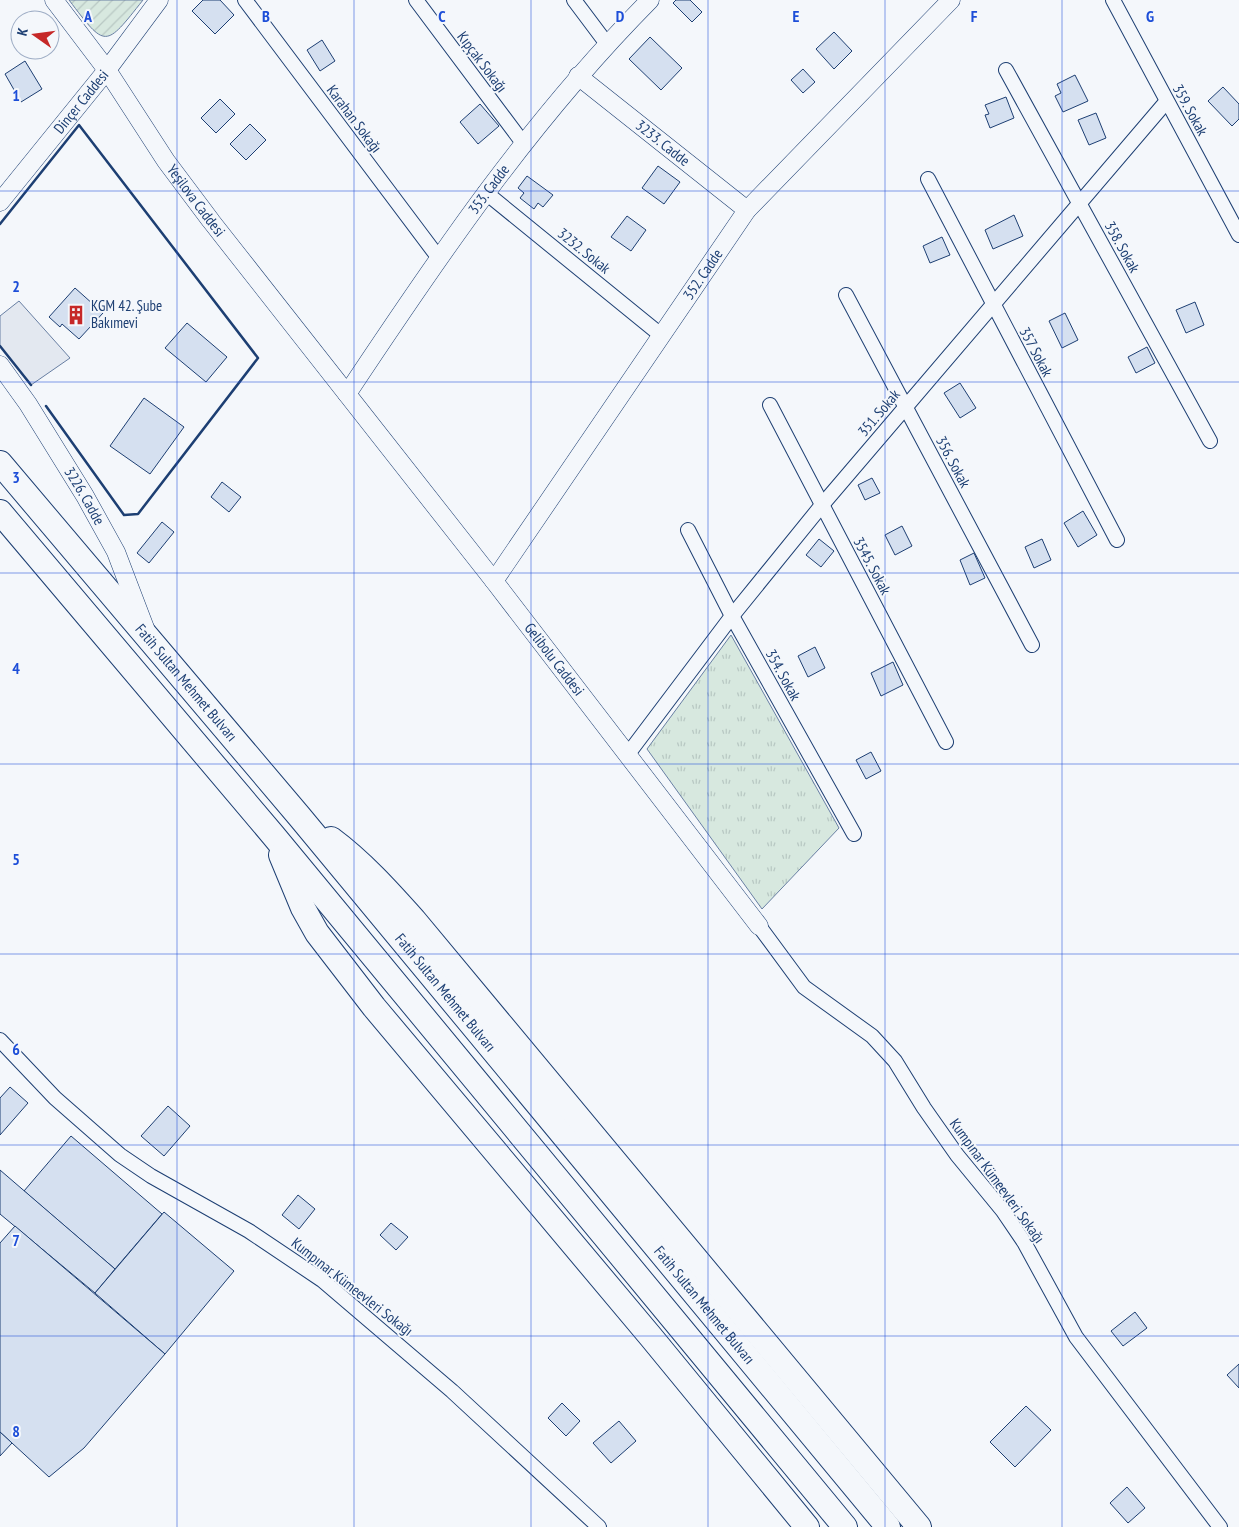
<svg xmlns="http://www.w3.org/2000/svg" width="1239" height="1527" font-family="'PT Sans Narrow',sans-serif">
<style>
.park{fill:url(#park-tufts);stroke:#687fa3}
.garden{fill:url(#garden-furrows);stroke:#687fa3}
.parking{fill:#e3e8f0;stroke:#687fa3}
.building{fill:#d5e0f0;stroke:#1d3f73}
.lines{fill:none;stroke-linecap:round;stroke-linejoin:round}
.minor-casing{stroke:#1d3f73;stroke-width:16}
.tertiary-casing{stroke:#1d3f73;stroke-width:19}
.trunk-casing{stroke:#1d3f73;stroke-width:26}
.minor{stroke:#f4f7fb;stroke-width:14}
.tertiary{stroke:#f4f7fb;stroke-width:18}
.trunk{stroke:#f4f7fb;stroke-width:24}
.wall{stroke:#1d3f73;stroke-width:2.5}
.grid{fill:none;stroke:#1d4ed8;stroke-width:1;stroke-opacity:0.55}
.labels{text-anchor:middle;stroke-width:4;stroke-linejoin:round;paint-order:stroke}
.street-label{font-size:15px;fill:#1d3f73;stroke:#f4f7fb}
.poi-label{font-size:15px;fill:#1d3f73;stroke:#f4f7fb;text-anchor:start}
.grid-label{font-size:16px;text-anchor:middle;font-weight:bold;fill:#1d4ed8;stroke:#f4f7fb;stroke-width:4;stroke-linejoin:round;paint-order:stroke}
</style>
<defs>
<pattern id="park-tufts" width="24" height="20" patternUnits="userSpaceOnUse" patternTransform="scale(1.25)"><rect width="24" height="20" fill="#d7e8df"/><path d="M3 7l-1-3M5 7V3M7 7l1-3M15 17l-1-3M17 17v-4M19 17l1-3" fill="none" stroke="#b8c8c3"/></pattern>
<pattern id="garden-furrows" width="10" height="10" patternUnits="userSpaceOnUse" patternTransform="scale(1.25)"><rect width="10" height="10" fill="#d7e8df"/><path d="M-1 1l2-2M0 10L10 0M9 11l2-2" fill="none" stroke="#b8c8c3"/></pattern>
</defs>
<rect width="100%" height="100%" fill="#f4f7fb"/>
<polygon class="park" points="731,635 839,828 762,909 647,749"/>
<path class="garden" d="M69 0H143C105 48 106 49 69 0Z"/>
<polygon class="parking" points="19,301 70,358 31,385 0,346 0,316"/>
<g class="building">
<polygon points="203,0 220,0 234,15 215,34 192,11"/>
<polygon points="676,0 690,0 702,12 692,22 673,3"/>
<polygon points="834,32 852,51 834,69 816,49"/>
<polygon points="650,37 682,68 661,90 629,59"/>
<polygon points="322,40 335,61 320,71 307,50"/>
<polygon points="25,61 42,89 21,102 5,74"/>
<polygon points="803,69 815,82 803,93 791,80"/>
<polygon points="1075,75 1088,101 1063,112 1055,96 1061,93 1057,84"/>
<polygon points="1223,87 1239,104 1239,119 1232,126 1208,101"/>
<polygon points="1006,97 1014,118 990,128 985,115 989,114 985,105"/>
<polygon points="220,99 235,114 216,133 201,118"/>
<polygon points="480,104 499,126 478,144 460,122"/>
<polygon points="1096,113 1106,138 1089,145 1078,120"/>
<polygon points="250,124 266,140 246,160 230,144"/>
<polygon points="658,166 680,182 664,204 642,188"/>
<polygon points="527,176 553,195 543,207 538,203 534,209 520,198 524,193 518,188"/>
<polygon points="1014,215 1023,236 993,249 985,230"/>
<polygon points="627,216 646,230 631,251 611,237"/>
<polygon points="942,237 950,255 930,263 923,246"/>
<polygon points="75,288 103,313 79,339 62,324 60,327 49,317"/>
<polygon points="1195,302 1204,325 1186,333 1176,310"/>
<polygon points="1065,313 1078,340 1062,348 1049,321"/>
<polygon points="187,323 227,357 206,382 165,348"/>
<polygon points="1147,347 1155,363 1136,373 1128,357"/>
<polygon points="960,383 976,408 960,418 944,393"/>
<polygon points="144,398 184,427 150,474 110,446"/>
<polygon points="872,478 880,493 865,500 858,485"/>
<polygon points="222,482 241,497 229,512 211,497"/>
<polygon points="1083,511 1097,535 1078,547 1064,523"/>
<polygon points="162,522 174,532 149,563 137,553"/>
<polygon points="902,526 912,546 895,555 885,535"/>
<polygon points="819,539 834,551 821,567 806,555"/>
<polygon points="1042,539 1051,560 1034,568 1025,547"/>
<polygon points="974,553 985,578 970,585 960,560"/>
<polygon points="815,647 825,668 808,677 798,656"/>
<polygon points="893,662 903,685 881,696 871,673"/>
<polygon points="871,752 881,771 866,779 856,760"/>
<polygon points="10,1087 28,1103 0,1135 0,1098"/>
<polygon points="168,1106 190,1126 164,1156 141,1136"/>
<polygon points="71,1136 162,1214 115,1269 24,1191"/>
<polygon points="0,1170 115,1269 95,1293 0,1214"/>
<polygon points="298,1195 315,1209 299,1229 282,1215"/>
<polygon points="164,1212 234,1271 165,1354 95,1293"/>
<polygon points="391,1223 408,1237 396,1250 380,1235"/>
<polygon points="15,1226 165,1354 84,1448 49,1477 0,1432 0,1243"/>
<polygon points="1135,1312 1147,1328 1123,1346 1111,1331"/>
<polygon points="1239,1364 1239,1388 1227,1375"/>
<polygon points="562,1403 580,1421 566,1436 548,1418"/>
<polygon points="1026,1406 1051,1430 1015,1467 990,1442"/>
<polygon points="619,1421 636,1441 611,1463 593,1443"/>
<polygon points="0,1432 12,1443 0,1456"/>
<polygon points="1127,1487 1145,1508 1128,1523 1110,1503"/>
</g>
<g class="lines">
<defs>
<g id="minor">
<polyline points="245,0 438,257"/>
<polyline points="416,0 523,143"/>
<polyline points="574,0 607,44"/>
<polyline points="1113,0 1239,235"/>
<polyline points="1006,70 1210,441"/>
<polyline points="928,179 1117,540"/>
<polyline points="485,192 662,336"/>
<polyline points="846,295 1032,645"/>
<polyline points="770,405 946,742"/>
<polyline points="688,530 732,616 854,834"/>
<polyline points="628,754 732,616 822,505 1166,102"/>
<polyline points="759,926 804,987 872,1036 895,1061 924,1108 957,1155 1003,1211 1024,1242 1076,1337 1220,1527"/>
<polyline points="0,1040 55,1098 120,1155 151,1176 249,1231 322,1280 452,1391 599,1527"/>
</g>
<g id="tertiary">
<path id="s1" d="M54 0 107 70 166 161 211 221 494 581 759 926"/>
<path id="s2" d="M578 76 747 210"/>
<path id="s3" d="M0 202 107 70 159 0"/>
<path id="s4" d="M0 365 28 404 85 496 116 552 145 628"/>
<path id="s5" d="M347 394C440 254 531 120 650 0"/>
<path id="s6" d="M494 581 747 210 951 0"/>
</g>
<g id="trunk">
<path id="s7" d="M0 463 299 816 888 1527"/>
<polyline points="0,512 273,835 845,1527"/>
<path d="M331 839C362 862 388 891 414 920L919 1527"/>
<polyline points="281,855 303,908 317,933 374,1007 651,1337 807,1527"/>
</g>
</defs>
<use href="#minor" class="minor-casing"/>
<use href="#tertiary" class="tertiary-casing"/>
<use href="#trunk" class="trunk-casing"/>
<use href="#minor" class="minor"/>
<use href="#tertiary" class="tertiary"/>
<use href="#trunk" class="trunk"/>
<g class="wall">
<polyline points="0,224 79,125 258,358 138,514 124,515 46,406"/>
<polyline points="0,346 31,385"/>
</g>
</g>
<path class="grid" d="M177 0V1527M354 0V1527M531 0V1527M708 0V1527M885 0V1527M1062 0V1527M0 191H1239M0 382H1239M0 573H1239M0 764H1239M0 954H1239M0 1145H1239M0 1336H1239"/>
<defs>
<symbol id="building-bare" viewBox="-9 -9 18 18"><path d="M-4-6H4V6H1V3H-1V6H-4ZM-2.5-4.3h1.7v1.8h-1.7ZM.8-4.3h1.7v1.8H.8ZM-2.5-1h1.7V.8h-1.7ZM.8-1h1.7V.8H.8Z" fill="#c62828" stroke="#f4f7fb" stroke-width="2.5" paint-order="stroke"/></symbol>
</defs>
<g fill-rule="evenodd">
<use href="#building-bare" x="62" y="301" width="28" height="28"/>
</g>
<g class="labels">
<g class="street-label">
<text transform="translate(482 62) rotate(53)" y="5">Kıpçak Sokağı</text>
<text dy="5" stroke="none"><textPath href="#s3" startOffset="129">Dinçer Caddesi</textPath></text>
<text transform="translate(1190 110) rotate(61)" y="5">359. Sokak</text>
<text transform="translate(354 119) rotate(53)" y="5">Karahan Sokağı</text>
<text dy="5" stroke="none"><textPath href="#s2" startOffset="108">3233. Cadde</textPath></text>
<text dy="5" stroke="none"><textPath href="#s5" startOffset="249">353. Cadde</textPath></text>
<text dy="5" stroke="none"><textPath href="#s1" startOffset="246">Yeşilova Caddesi</textPath></text>
<text transform="translate(1122 247) rotate(61)" y="5">358. Sokak</text>
<text transform="translate(584 251) rotate(39)" y="5">3232. Sokak</text>
<text dy="5" stroke="none"><textPath href="#s6" startOffset="371">352. Cadde</textPath></text>
<text transform="translate(1036 352) rotate(62)" y="5">357 Sokak</text>
<text transform="translate(879 413) rotate(-50)" y="5">351. Sokak</text>
<text transform="translate(953 462) rotate(62)" y="5">356. Sokak</text>
<text dy="5" stroke="none"><textPath href="#s4" startOffset="156">3226. Cadde</textPath></text>
<text transform="translate(872 566) rotate(62)" y="5">3545. Sokak</text>
<text dy="5" stroke="none"><textPath href="#s1" startOffset="828">Gelibolu Caddesi</textPath></text>
<text transform="translate(783 675) rotate(61)" y="5">354. Sokak</text>
<text dy="5" stroke="none"><textPath href="#s7" startOffset="288">Fatih Sultan Mehmet Bulvarı</textPath></text>
<text dy="5" stroke="none"><textPath href="#s7" startOffset="692">Fatih Sultan Mehmet Bulvarı</textPath></text>
<text transform="translate(997 1181) rotate(54)" y="5">Kumpınar Kümeevleri Sokağı</text>
<text transform="translate(352 1287) rotate(38)" y="5">Kumpınar Kümeevleri Sokağı</text>
<text dy="5" stroke="none"><textPath href="#s7" startOffset="1098">Fatih Sultan Mehmet Bulvarı</textPath></text>
</g>
<g class="poi-label">
<text x="91" y="311">KGM 42. Şube<tspan x="91" dy="17">Bakımevi</tspan></text>
</g>
</g>
<g class="grid-label">
<text x="88" y="22">A</text>
<text x="266" y="22">B</text>
<text x="442" y="22">C</text>
<text x="620" y="22">D</text>
<text x="796" y="22">E</text>
<text x="974" y="22">F</text>
<text x="1150" y="22">G</text>
<text x="16" y="101">1</text>
<text x="16" y="292">2</text>
<text x="16" y="483">3</text>
<text x="16" y="674">4</text>
<text x="16" y="865">5</text>
<text x="16" y="1055">6</text>
<text x="16" y="1246">7</text>
<text x="16" y="1437">8</text>
</g>
<g transform="translate(35 35) rotate(284)"><circle r="24" fill="#f4f7fb" stroke="#9eadc5"/>
<path d="M0-4L9 19L0 12L-9 19Z" fill="#c62828"/>
<text y="-8" font-size="14" font-weight="bold" text-anchor="middle" fill="#1d3f73">K</text>
</g>
</svg>
